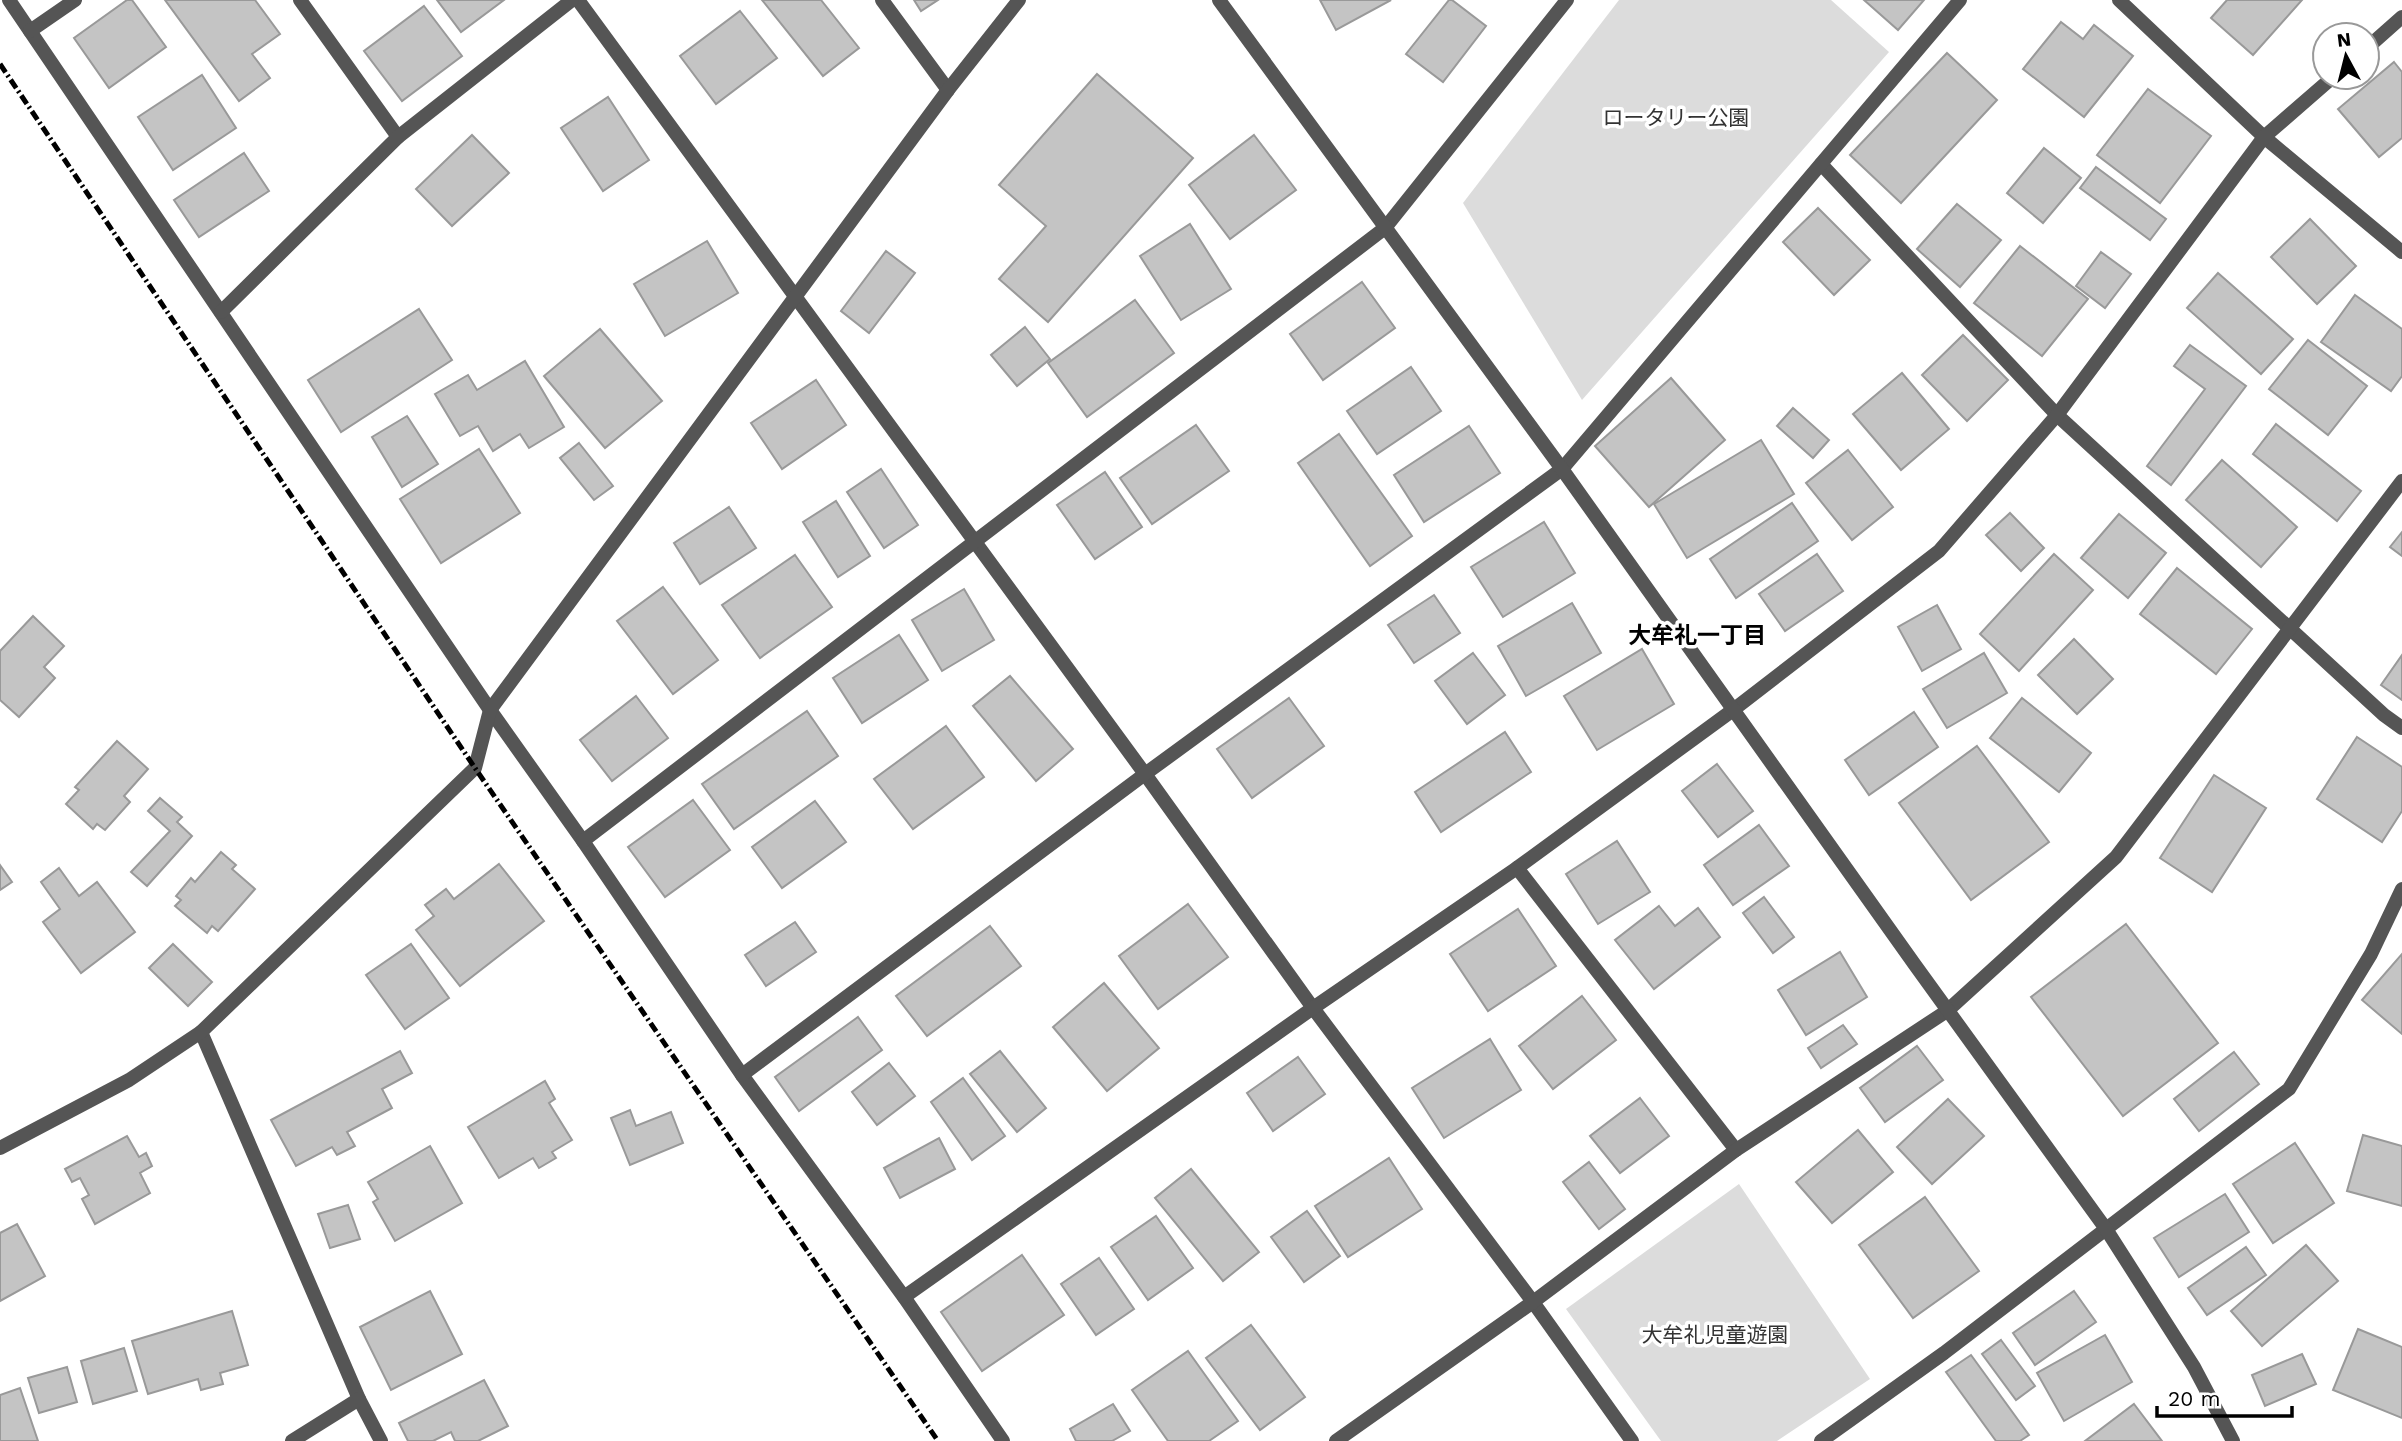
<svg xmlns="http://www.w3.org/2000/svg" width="2402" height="1441" font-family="'Work Sans','Noto Sans JP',sans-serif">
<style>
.green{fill:#dcdcdc}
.building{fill:#c4c4c4;stroke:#999;stroke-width:2}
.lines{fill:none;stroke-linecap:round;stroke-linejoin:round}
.minor{stroke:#555;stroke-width:14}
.tertiary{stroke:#555;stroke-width:14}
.rail{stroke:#000;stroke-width:5;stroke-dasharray:10 3.5 2 3.5;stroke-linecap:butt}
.labels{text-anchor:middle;stroke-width:7;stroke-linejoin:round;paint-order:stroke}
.park-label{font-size:21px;fill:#333;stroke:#fff}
.neighbourhood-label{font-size:23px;font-weight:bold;fill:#000;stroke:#fff}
</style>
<rect width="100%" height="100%" fill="#fff"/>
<g class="green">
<polygon points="1619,0 1831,0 1889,52 1582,400 1463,203"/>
<polygon points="1739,1184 1870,1379 1777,1441 1661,1441 1566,1309"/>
</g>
<g class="building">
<polygon points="127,0 132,0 166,47 109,88 74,38"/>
<polygon points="165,0 255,0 280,34 252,54 270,78 239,101"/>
<polygon points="437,0 504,0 461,32"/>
<polygon points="762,0 821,0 859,48 823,76"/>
<polygon points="914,0 938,0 921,11"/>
<polygon points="1320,0 1391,0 1336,30"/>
<polygon points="1449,0 1452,0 1486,26 1443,82 1406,54"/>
<polygon points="1864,0 1924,0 1898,30"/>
<polygon points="2227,0 2302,0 2253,55 2211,18"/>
<polygon points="424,6 462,56 402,101 364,51"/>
<polygon points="740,11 777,58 716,104 680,56"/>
<polygon points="2061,22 2083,39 2094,25 2133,56 2084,117 2023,69"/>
<polygon points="1947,53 1997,100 1901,203 1850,155"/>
<polygon points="2394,62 2402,72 2402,138 2379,157 2338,109"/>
<polygon points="1097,74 1193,158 1048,322 999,279 1046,226 999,185"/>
<polygon points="202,75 236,128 173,170 138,117"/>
<polygon points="2148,89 2211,136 2160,203 2097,155"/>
<polygon points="608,97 649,160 603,191 561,128"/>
<polygon points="472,135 509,173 452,226 416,189"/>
<polygon points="1254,135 1296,190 1230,239 1189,185"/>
<polygon points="2044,148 2081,178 2043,223 2007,193"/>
<polygon points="244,153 269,191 199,237 174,200"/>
<polygon points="2096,167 2166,219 2150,240 2080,188"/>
<polygon points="1957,204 2001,240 1960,287 1917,249"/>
<polygon points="1818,208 1870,260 1834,295 1783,242"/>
<polygon points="2310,219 2356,266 2317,304 2271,257"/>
<polygon points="1190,224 1231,289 1181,320 1140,256"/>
<polygon points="707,241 738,293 665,336 634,284"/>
<polygon points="2020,246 2088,299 2042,356 1974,303"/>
<polygon points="886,251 915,273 869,333 841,311"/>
<polygon points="2101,252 2131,274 2105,308 2076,286"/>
<polygon points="2218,273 2293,339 2261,374 2187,308"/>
<polygon points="1362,282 1395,328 1323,380 1290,334"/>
<polygon points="2355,295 2402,329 2402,376 2391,391 2321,342"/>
<polygon points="1135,300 1174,353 1087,417 1048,363"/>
<polygon points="419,309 452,360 341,432 308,380"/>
<polygon points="1025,327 1050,359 1017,386 991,355"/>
<polygon points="600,329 662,401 605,448 544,376"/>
<polygon points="1963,335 2008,380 1967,421 1922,375"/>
<polygon points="2308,340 2367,386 2328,435 2269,389"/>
<polygon points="2190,345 2246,386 2171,485 2147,466 2205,389 2174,366"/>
<polygon points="525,361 564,427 529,448 520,434 493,451 478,426 460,436 435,394 468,375 477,390"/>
<polygon points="1411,367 1441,411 1377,454 1347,411"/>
<polygon points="1902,373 1949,429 1901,470 1853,414"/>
<polygon points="1671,378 1725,440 1649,507 1595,446"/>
<polygon points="816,380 846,425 782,469 751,423"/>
<polygon points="1793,408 1829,440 1813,458 1777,426"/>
<polygon points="407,416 438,464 402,487 372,437"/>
<polygon points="2276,424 2361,491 2337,521 2253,454"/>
<polygon points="1196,425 1229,471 1152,524 1120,478"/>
<polygon points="1469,426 1500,473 1424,522 1394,475"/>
<polygon points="1339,434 1412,536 1370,566 1298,463"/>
<polygon points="1761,440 1794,494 1687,558 1654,504"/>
<polygon points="579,443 613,486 594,500 560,458"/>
<polygon points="479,449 520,513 441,563 400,499"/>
<polygon points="1848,450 1893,507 1852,540 1806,483"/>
<polygon points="2222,460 2297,527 2261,567 2186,500"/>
<polygon points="881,469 918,525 884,548 847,492"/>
<polygon points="1105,472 1142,527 1095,559 1057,505"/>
<polygon points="836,501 870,556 838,577 803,522"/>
<polygon points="1792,503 1818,541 1736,598 1710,559"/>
<polygon points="729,507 756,548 700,584 674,543"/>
<polygon points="2010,513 2044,548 2021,571 1986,535"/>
<polygon points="2119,514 2166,553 2128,598 2081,558"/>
<polygon points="1544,522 1575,573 1503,617 1471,567"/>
<polygon points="2402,532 2402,556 2390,547"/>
<polygon points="1817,554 1843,591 1785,631 1759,594"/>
<polygon points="2054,554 2093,590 2019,671 1980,634"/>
<polygon points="795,555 832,607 760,658 722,605"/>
<polygon points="2177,568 2252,629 2216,674 2140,614"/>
<polygon points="663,587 718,660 673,694 617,621"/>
<polygon points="964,589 994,640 942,671 912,620"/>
<polygon points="1434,595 1460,633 1414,663 1388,625"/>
<polygon points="1572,603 1601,653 1526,696 1498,646"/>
<polygon points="1937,605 1961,649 1922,671 1898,627"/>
<polygon points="33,616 64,646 44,667 55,678 19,717 0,700 0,651"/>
<polygon points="899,635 928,680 862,723 833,678"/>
<polygon points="2074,639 2113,679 2077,714 2038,675"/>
<polygon points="1642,649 1674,704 1597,750 1564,696"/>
<polygon points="1473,653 1505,695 1467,724 1435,681"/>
<polygon points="1984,653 2007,693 1947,728 1923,689"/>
<polygon points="2402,655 2402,700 2381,685"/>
<polygon points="1010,676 1073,749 1036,781 973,706"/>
<polygon points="636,696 668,738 612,781 580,740"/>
<polygon points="1289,698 1324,746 1252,798 1217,749"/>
<polygon points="2022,698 2091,753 2059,792 1990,738"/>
<polygon points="807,711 838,756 734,829 702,784"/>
<polygon points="1914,712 1938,747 1869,795 1845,760"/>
<polygon points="946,726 984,777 913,829 874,779"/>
<polygon points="1505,732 1531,772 1441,832 1415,792"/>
<polygon points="2357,737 2402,767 2402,811 2382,842 2317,799"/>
<polygon points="117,741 148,769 124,796 130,802 105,830 97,824 93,829 66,804 79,790 75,787"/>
<polygon points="1977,746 2049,842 1971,900 1899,803"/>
<polygon points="1717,764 1753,811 1718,837 1682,791"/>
<polygon points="2214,775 2266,808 2212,892 2160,858"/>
<polygon points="160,798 182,817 177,822 192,836 147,886 131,872 170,831 148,811"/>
<polygon points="693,800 730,850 665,897 628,847"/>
<polygon points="815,801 846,842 782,888 752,847"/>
<polygon points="1759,825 1789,866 1733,905 1704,865"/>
<polygon points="1617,841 1650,892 1598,924 1566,874"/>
<polygon points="221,852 236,865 232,869 255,889 218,931 212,926 207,933 175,906 181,900 176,896 191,878 195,882"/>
<polygon points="499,864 544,921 460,986 416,930 434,916 425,905 446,889 454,899"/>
<polygon points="0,865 12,882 0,890"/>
<polygon points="59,868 79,896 97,882 135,932 81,973 43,922 60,909 41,882"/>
<polygon points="1764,897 1794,937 1773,953 1743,913"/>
<polygon points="1188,904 1228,957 1158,1009 1119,956"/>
<polygon points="1659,906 1675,926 1698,908 1720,937 1654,989 1615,940"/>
<polygon points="1518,909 1556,966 1488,1011 1450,954"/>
<polygon points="795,922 816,952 766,986 745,955"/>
<polygon points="2126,924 2218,1043 2123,1116 2031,997"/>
<polygon points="990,926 1021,966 927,1036 896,996"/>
<polygon points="173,944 212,982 188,1006 149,968"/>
<polygon points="411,944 449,998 405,1029 366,975"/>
<polygon points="1840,952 1867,997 1806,1035 1778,990"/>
<polygon points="2402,954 2402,1034 2362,1000"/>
<polygon points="1104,983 1159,1048 1107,1091 1053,1027"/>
<polygon points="1582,996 1616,1040 1553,1089 1519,1046"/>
<polygon points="858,1017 882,1050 799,1111 775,1077"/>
<polygon points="1843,1025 1857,1044 1821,1068 1808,1048"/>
<polygon points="1490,1039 1521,1090 1444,1138 1412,1088"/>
<polygon points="1917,1046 1943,1080 1885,1122 1860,1088"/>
<polygon points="400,1051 412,1073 382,1089 392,1108 347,1132 355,1146 337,1155 332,1147 296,1166 271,1120"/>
<polygon points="1000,1051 1046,1108 1017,1132 970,1074"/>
<polygon points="2234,1052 2259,1084 2199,1131 2174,1099"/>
<polygon points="1298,1057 1325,1094 1273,1131 1247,1093"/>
<polygon points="889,1063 915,1096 877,1125 852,1092"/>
<polygon points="963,1078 1005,1136 972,1160 931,1102"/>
<polygon points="545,1081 555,1099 549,1103 572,1140 552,1152 556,1158 539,1168 533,1158 499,1178 468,1127"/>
<polygon points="1640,1098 1669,1136 1620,1173 1590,1136"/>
<polygon points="1948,1099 1984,1136 1932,1184 1897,1147"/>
<polygon points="630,1110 636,1126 671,1112 683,1143 630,1165 611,1118"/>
<polygon points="1858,1130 1893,1172 1832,1223 1796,1182"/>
<polygon points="2363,1135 2402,1146 2402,1206 2347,1191"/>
<polygon points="127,1136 139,1157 146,1153 152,1166 140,1173 150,1193 95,1224 82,1199 89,1195 80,1178 72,1182 65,1169"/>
<polygon points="939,1138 955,1169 900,1198 884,1168"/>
<polygon points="2295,1143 2334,1203 2273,1243 2233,1184"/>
<polygon points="430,1146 462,1203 395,1241 373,1202 378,1199 368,1182"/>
<polygon points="1389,1158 1422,1209 1348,1257 1315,1206"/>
<polygon points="1589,1162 1625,1209 1599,1229 1563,1182"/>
<polygon points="1191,1169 1259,1252 1223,1281 1155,1198"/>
<polygon points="2225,1194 2249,1232 2179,1277 2154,1238"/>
<polygon points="1925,1197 1979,1271 1913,1318 1859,1245"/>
<polygon points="348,1205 360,1239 330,1248 318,1214"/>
<polygon points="1307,1211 1340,1256 1304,1282 1271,1237"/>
<polygon points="1156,1216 1193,1268 1148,1300 1111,1247"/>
<polygon points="17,1224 45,1276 0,1301 0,1233"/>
<polygon points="2306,1245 2338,1281 2262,1346 2231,1311"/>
<polygon points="2246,1247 2266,1275 2207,1315 2188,1288"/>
<polygon points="1022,1255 1064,1315 982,1371 941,1312"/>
<polygon points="1099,1258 1134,1309 1096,1335 1061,1284"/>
<polygon points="430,1291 462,1354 391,1390 360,1327"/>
<polygon points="2074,1291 2096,1322 2035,1365 2013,1333"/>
<polygon points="232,1311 248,1365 220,1373 223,1384 201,1390 198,1379 148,1394 132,1341"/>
<polygon points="1251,1325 1305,1397 1260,1430 1206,1358"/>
<polygon points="2358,1329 2402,1347 2402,1418 2333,1390"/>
<polygon points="2105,1335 2132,1382 2064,1421 2037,1373"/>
<polygon points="2001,1340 2035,1386 2016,1400 1982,1354"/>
<polygon points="124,1348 137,1391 93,1404 81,1361"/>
<polygon points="1188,1351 1238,1421 1209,1441 1168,1441 1132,1390"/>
<polygon points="2302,1354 2316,1384 2265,1406 2252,1375"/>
<polygon points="1971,1355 2029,1435 2020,1441 1996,1441 1946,1372"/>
<polygon points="67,1367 77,1402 39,1413 28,1378"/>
<polygon points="484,1380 508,1426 478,1441 455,1441 451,1432 433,1441 408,1441 399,1423"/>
<polygon points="20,1388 38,1441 0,1441 0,1395"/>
<polygon points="1113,1404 1130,1431 1112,1441 1076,1441 1070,1429"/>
<polygon points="2134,1404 2162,1441 2085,1441"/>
</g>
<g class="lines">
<g class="minor">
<polyline points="9,0 490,710 583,841 742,1075 904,1297 1003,1441"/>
<polyline points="300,0 398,137"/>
<polyline points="578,0 1145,774 1313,1008 1533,1302 1632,1441"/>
<polyline points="882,0 948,90"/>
<polyline points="2119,0 2264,137 2402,252"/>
<polyline points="30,31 75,0"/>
<polyline points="2367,48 2402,17"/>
<polyline points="1821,164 2057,415 2384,715 2402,728"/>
<polyline points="221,312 398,137 572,0"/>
<polyline points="583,841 1385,228 1567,0"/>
<polyline points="1517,868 1736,1150"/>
<polyline points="201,1032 359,1399 381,1441"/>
<polyline points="742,1075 1145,774 1562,469 1960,0"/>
<polyline points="0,1148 129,1080 201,1032 475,768 490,710 948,90 1019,0"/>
<polyline points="904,1297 1313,1008 1517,868 1733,710 1939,551 2057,415 2264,137 2333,77"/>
<polyline points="292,1441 359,1399"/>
<polyline points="1336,1441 1533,1302 1736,1150 1947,1011 2116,857 2402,481"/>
<polyline points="1821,1441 1944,1353 2289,1089 2371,954 2402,889"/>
</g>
<polyline class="tertiary" points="1219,0 1562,469 1915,965 2106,1229 2194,1367 2233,1441"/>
<polyline class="rail" points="0,64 475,768 938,1441"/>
</g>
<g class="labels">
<g class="park-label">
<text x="1676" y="125">ロータリー公園</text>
<text x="1715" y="1342">大牟礼児童遊園</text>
</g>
<g class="neighbourhood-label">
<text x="1697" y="643">大牟礼一丁目</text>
</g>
</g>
<g transform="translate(2346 56) rotate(353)"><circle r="33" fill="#ffffff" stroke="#999999" stroke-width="2"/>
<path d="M0-5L12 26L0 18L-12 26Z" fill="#000000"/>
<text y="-10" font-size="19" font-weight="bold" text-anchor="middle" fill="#000000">N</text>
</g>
<path d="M2157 1406v10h135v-10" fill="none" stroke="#000000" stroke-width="3.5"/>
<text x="2168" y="1406" font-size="21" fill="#000000" stroke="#ffffff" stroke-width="5" paint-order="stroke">20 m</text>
</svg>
